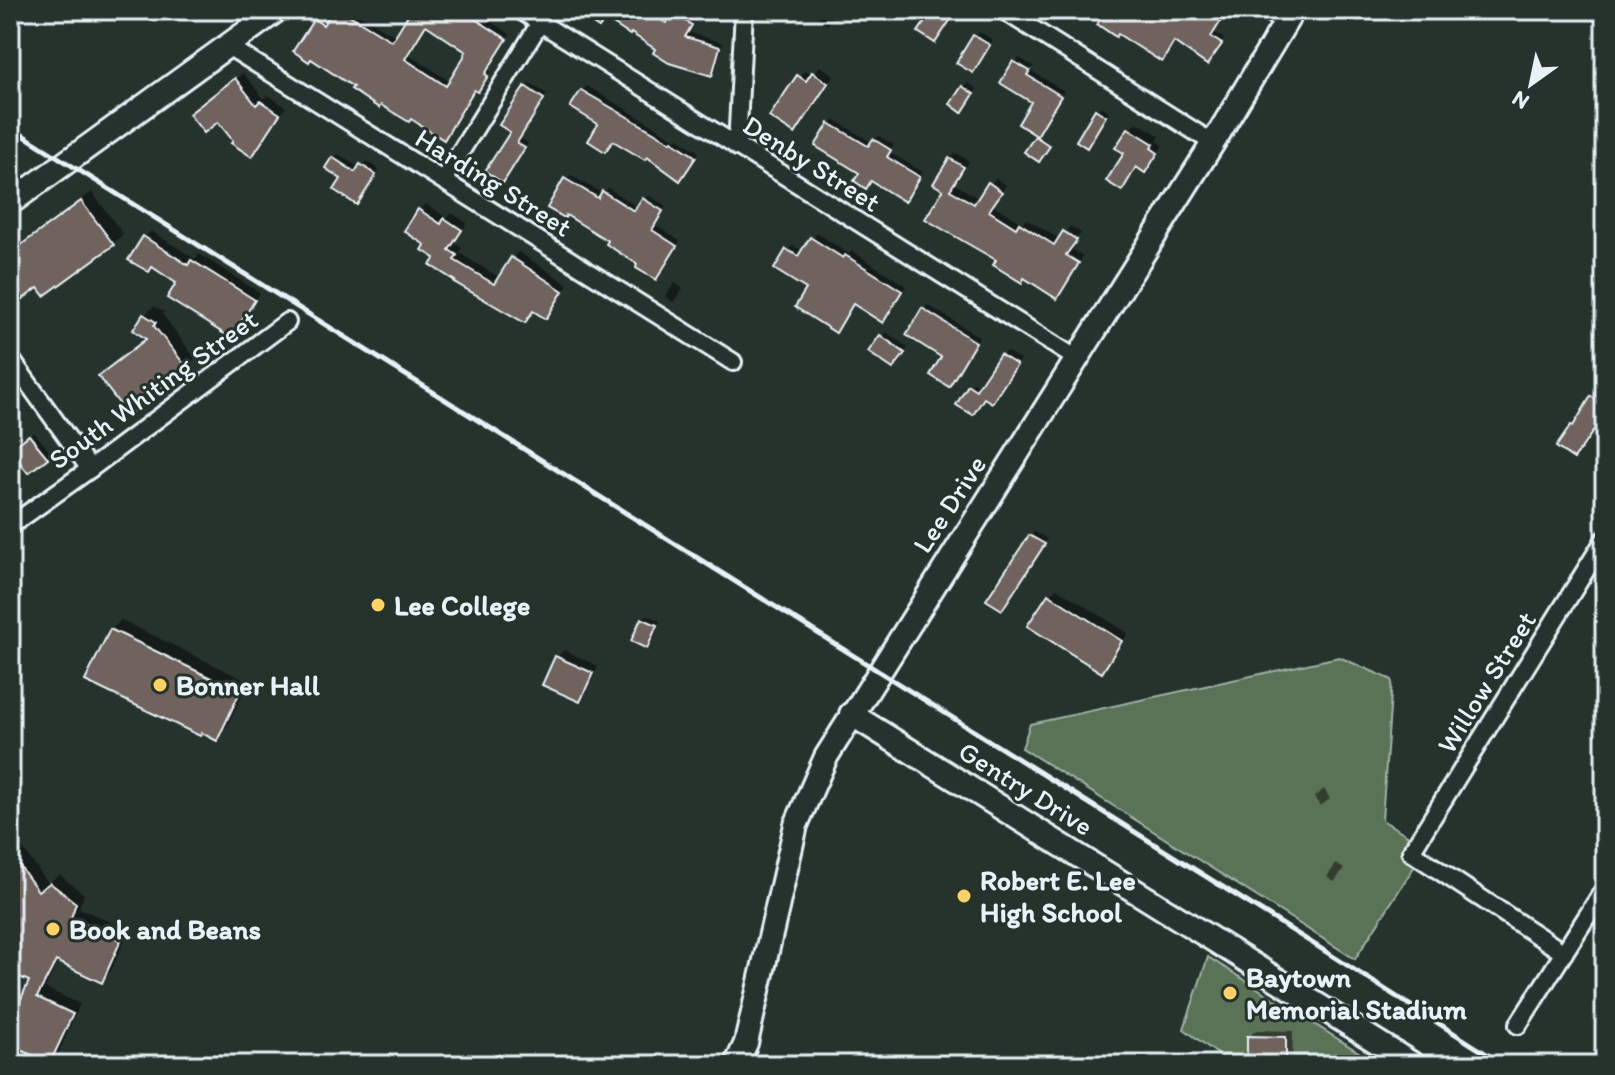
<svg xmlns="http://www.w3.org/2000/svg" width="1615" height="1075" font-family="Itim,sans-serif">
<style>
.green{fill:#5a7257;stroke:#a1b2a8;stroke-width:2}
.shadow{fill:#0007;fill-rule:evenodd}
.building{fill:#6f625d;stroke:#e8f1f8;stroke-width:2;fill-rule:evenodd}
.lines{fill:none;stroke-linecap:round;stroke-linejoin:round}
.street-casing{stroke:#e8f1f8;stroke-width:22}
.secondary-casing{stroke:#e8f1f8;stroke-width:28}
.street{stroke:#26332d;stroke-width:16}
.secondary{stroke:#26332d;stroke-width:22}
.rail{stroke:#e8f1f8;stroke-width:5}
.poi-dot{fill:#ffd166;stroke:#26332d;stroke-width:3}
.labels{text-anchor:middle;stroke-width:6;stroke-linejoin:round;paint-order:stroke}
.street-label{font-size:28px;fill:#e8f1f8;stroke:#26332d}
.poi-label{font-size:28px;font-weight:bold;fill:#e8f1f8;stroke:#26332d;text-anchor:start}
</style>
<rect width="100%" height="100%" fill="#26332d"/>
<filter id="ink" filterUnits="userSpaceOnUse"><feTurbulence type="fractalNoise" baseFrequency=".0125" numOctaves="2"/><feDisplacementMap in="SourceGraphic" scale="16" xChannelSelector="R" yChannelSelector="G"/><feConvolveMatrix kernelMatrix="1 2 1 2 8 2 1 2 1" color-interpolation-filters="sRGB"/></filter>
<g filter="url(#ink)">
<g class="green">
<polygon points="1339,657 1392,680 1382,820 1407,835 1414,867 1355,959 1022,748 1030,724"/>
<polygon points="1208,957 1379,1065 1228,1065 1228,1062 1184,1029"/>
</g>
<g class="shadow">
<path d="M335 10H352L397 37 413 10H474L510 34 488 69 491 71 482 85 475 88 448 133 355 86 315 21 319 16 327 22ZM427 23 468 51 451 82 408 54Z"/>
<polygon points="587,10 656,10 671,19 679,10 695,20 688,32 723,43 716,69 711,73 658,48 606,17"/>
<polygon points="813,10 837,10 827,25 818,19 821,15"/>
<polygon points="877,10 899,10 888,23 875,14"/>
<polygon points="935,10 947,10 953,14 939,36"/>
<polygon points="1110,10 1220,10 1225,14 1214,32 1224,39 1211,59"/>
<polygon points="979,32 993,40 977,66 959,62"/>
<polygon points="1019,58 1033,66 1030,70 1064,91 1041,129 1034,101 1003,82"/>
<polygon points="820,66 834,75 801,124 799,77 806,70 812,74"/>
<polygon points="243,73 264,99 268,95 286,107 258,147 236,140 219,119 199,107"/>
<polygon points="530,83 547,94 519,138 528,143 507,176 512,131 526,87"/>
<polygon points="968,83 977,89 966,106 963,87"/>
<polygon points="587,86 676,139 678,138 699,152 684,174 613,139 601,123 582,91"/>
<polygon points="1101,106 1109,111 1091,141 1096,111"/>
<polygon points="835,120 873,143 879,136 894,145 889,152 923,172 909,195 862,173 831,124"/>
<polygon points="1137,122 1160,136 1157,141 1163,145 1152,163 1145,170 1138,166 1128,181 1121,188 1130,129"/>
<polygon points="956,153 969,161 955,184 979,199 996,178 1006,185 993,205 1022,223 1026,219 1060,239 1070,226 1081,233 1070,248 1083,256 1062,290 999,259 946,189 950,159"/>
<polygon points="338,154 360,168 366,161 379,170 361,198 344,179 327,167"/>
<polygon points="10,164 18,174 10,182"/>
<polygon points="570,175 603,194 608,188 639,208 648,195 666,206 655,225 680,241 660,274 640,264 610,241 567,213 549,207"/>
<polygon points="92,192 123,234 113,244 38,285 10,292 10,254"/>
<polygon points="426,204 447,218 452,213 467,223 454,243 462,248 459,253 500,278 512,258 518,252 568,284 552,311 546,317 534,310 525,321 438,258 428,244 419,210"/>
<polygon points="151,231 195,259 199,254 260,293 237,329 231,335 179,282 153,265 145,237"/>
<polygon points="817,233 849,254 852,251 906,286 888,315 855,302 841,325 808,289 788,250 793,245 803,252"/>
<polygon points="675,283 683,289 673,302 665,296"/>
<polygon points="928,305 979,337 953,380 924,309"/>
<polygon points="154,306 164,312 163,315 195,358 186,368 100,376 148,337 145,315"/>
<polygon points="886,332 908,348 897,362 882,337"/>
<polygon points="1006,351 1020,360 996,396 985,396 970,386 974,382 981,387"/>
<polygon points="1597,393 1605,398 1605,426 1599,422 1593,398"/>
<polygon points="34,432 50,452 46,456 17,446"/>
<polygon points="1035,532 1047,539 1006,603 1030,536"/>
<polygon points="1056,588 1128,633 1109,664 1102,671 1049,595"/>
<polygon points="647,615 660,621 651,642 646,646 642,619"/>
<polygon points="121,620 249,682 226,728 217,738 111,630"/>
<polygon points="564,650 598,666 586,692 579,699 557,657"/>
<polygon points="1324,789 1330,799 1320,806 1314,797"/>
<polygon points="15,838 48,883 60,875 84,894 79,908 129,930 111,971 101,980 59,960 45,988 80,1004 59,1052 50,1061 22,1049 10,1050 10,1027 32,980 10,971 10,841"/>
<polygon points="1336,864 1344,869 1334,882 1327,877"/>
<polygon points="1256,1030 1293,1031 1292,1065 1249,1065 1249,1037"/>
</g>
<g class="building">
<path d="M333 10H341L392 41 411 10H466L473 15 472 17 507 39 485 74 488 76 478 92 474 90 444 140 411 119 409 122 381 105 379 108 351 89 353 87 311 59 309 62 293 51 314 19 323 25ZM426 25 466 52 464 54 465 55 446 86 405 59Z"/>
<polygon points="572,10 645,10 666,23 673,13 692,25 685,37 720,47 712,76 669,63 653,53 655,49 631,33 630,35 605,19 599,28"/>
<polygon points="933,10 937,10 951,19 935,43 918,32"/>
<polygon points="1108,10 1209,10 1222,19 1211,37 1222,44 1207,65 1174,42 1162,62 1118,34 1116,37 1097,24"/>
<polygon points="973,35 990,45 973,73 956,63"/>
<polygon points="1013,61 1030,71 1027,75 1061,96 1037,136 1018,124 1031,102 1000,83"/>
<polygon points="812,72 828,83 795,134 769,117 797,75 806,81"/>
<polygon points="235,78 256,105 260,101 280,114 252,157 231,143 233,141 218,122 204,133 189,114"/>
<polygon points="525,86 544,99 517,143 525,148 503,183 485,171 510,132 499,125"/>
<polygon points="962,86 974,94 962,113 950,104"/>
<polygon points="581,90 671,142 672,141 696,157 680,181 647,157 645,160 613,141 605,152 588,141 598,124 570,107"/>
<polygon points="1095,109 1106,116 1087,148 1076,141"/>
<polygon points="829,123 868,146 873,139 891,150 887,157 920,177 905,202 871,181 866,189 854,181 859,173 815,146"/>
<polygon points="1128,128 1154,144 1151,148 1158,153 1145,173 1136,167 1122,191 1106,181 1124,153 1115,148"/>
<polygon points="1035,136 1050,146 1039,162 1024,152"/>
<polygon points="332,157 355,172 360,164 376,175 357,205 334,190 341,179 325,168"/>
<polygon points="949,158 964,167 950,190 974,204 988,182 1002,192 989,211 1016,228 1019,223 1054,245 1063,231 1077,240 1066,255 1079,263 1057,299 1024,278 1022,283 993,265 996,260 925,219 943,190 933,184"/>
<polygon points="564,178 598,198 602,191 634,211 642,198 663,211 652,230 677,246 656,280 636,268 637,264 606,244 608,241 566,215 565,218 547,208"/>
<polygon points="81,201 114,245 44,296 38,288 16,304 10,296 10,253"/>
<polygon points="418,209 441,224 444,218 462,230 449,250 457,255 454,260 494,284 511,257 563,291 546,319 533,311 525,323 454,282 455,281 430,265 435,258 422,250 425,245 404,231"/>
<polygon points="143,236 188,265 191,260 255,300 231,338 167,298 176,283 152,267 149,272 128,260"/>
<polygon points="810,237 843,258 845,255 902,291 883,323 853,304 836,333 795,307 806,289 774,269 786,249 798,256"/>
<polygon points="922,308 976,342 949,387 930,375 941,357 906,335"/>
<polygon points="143,314 156,322 154,326 188,369 128,415 98,376 146,339 133,330"/>
<polygon points="880,335 905,353 893,369 868,352"/>
<polygon points="1000,354 1017,365 992,403 984,398 973,415 956,405 968,385 976,390"/>
<polygon points="1591,396 1605,405 1605,428 1598,424 1574,459 1556,447 1571,425 1573,426"/>
<polygon points="29,435 48,458 28,473 10,450"/>
<polygon points="1029,535 1045,544 1002,610 986,600"/>
<polygon points="1048,594 1122,641 1102,673 1027,626"/>
<polygon points="641,618 657,625 647,649 631,641"/>
<polygon points="110,629 240,692 217,741 202,733 200,736 85,681"/>
<polygon points="555,656 593,673 580,702 542,685"/>
<polygon points="10,853 38,891 50,883 76,903 71,918 121,940 102,983 56,961 37,997 73,1014 50,1063 23,1051 10,1058 10,1023 29,981 10,973"/>
<polygon points="1247,1036 1286,1037 1286,1065 1247,1065"/>
</g>
<g class="lines">
<defs>
<g id="street">
<polyline points="520,10 1077,359"/>
<polyline points="1003,10 1213,143"/>
<polyline points="1266,10 1286,23"/>
<polyline points="228,46 733,362"/>
<polyline points="737,147 744,10"/>
<polyline points="443,180 540,23"/>
<polyline points="10,358 90,469"/>
<polyline points="10,526 90,469 287,322"/>
<polyline points="1564,953 1411,852 1605,539"/>
<polyline points="1518,1025 1605,888"/>
</g>
<g id="secondary">
<polyline points="10,203 277,10"/>
<polyline points="851,714 1414,1065"/>
<polyline points="736,1065 746,1043 796,825 826,757 1213,143 1293,10"/>
</g>
</defs>
<use href="#street" class="street-casing"/>
<use href="#secondary" class="secondary-casing"/>
<use href="#street" class="street"/>
<use href="#secondary" class="secondary"/>
<polyline class="rail" points="10,127 1320,948 1504,1065"/>
</g>
</g>
<g class="poi-dot">
<circle cx="378" cy="605" r="8"/>
<circle cx="160" cy="685" r="8"/>
<circle cx="964" cy="896" r="8"/>
<circle cx="53" cy="929" r="8"/>
<circle cx="1230" cy="993" r="8"/>
</g>
<g class="labels">
<g class="street-label">
<text transform="translate(812 163) rotate(32)" y="10">Denby Street</text>
<text transform="translate(494 182) rotate(32)" y="10">Harding Street</text>
<text transform="translate(153 389) rotate(-36)" y="10">South Whiting Street</text>
<text transform="translate(949 504) rotate(-57)" y="10">Lee Drive</text>
<text transform="translate(1486 682) rotate(-58)" y="10">Willow Street</text>
<text transform="translate(1026 788) rotate(32)" y="10">Gentry Drive</text>
</g>
<g class="poi-label">
<text x="394" y="615">Lee College</text>
<text x="176" y="695">Bonner Hall</text>
<text x="980" y="890">Robert E. Lee<tspan x="980" dy="32">High School</tspan></text>
<text x="69" y="939">Book and Beans</text>
<text x="1246" y="987">Baytown<tspan x="1246" dy="32">Memorial Stadium</tspan></text>
</g>
</g>
<rect width="1615" height="1075" fill="none" stroke="#26332d" stroke-width="40"/>
<rect x="20" y="20" width="1575" height="1035" fill="none" stroke="#e8f1f8" stroke-width="3" filter="url(#ink)"/>
<g transform="translate(1531 84) rotate(213)" stroke="#26332d" stroke-width="6" paint-order="stroke">
<path d="M0-6L14 30L0 20L-14 30Z" fill="#e8f1f8"/>
<text y="-12" font-size="22" font-weight="bold" text-anchor="middle" fill="#e8f1f8">N</text>
</g>
</svg>
